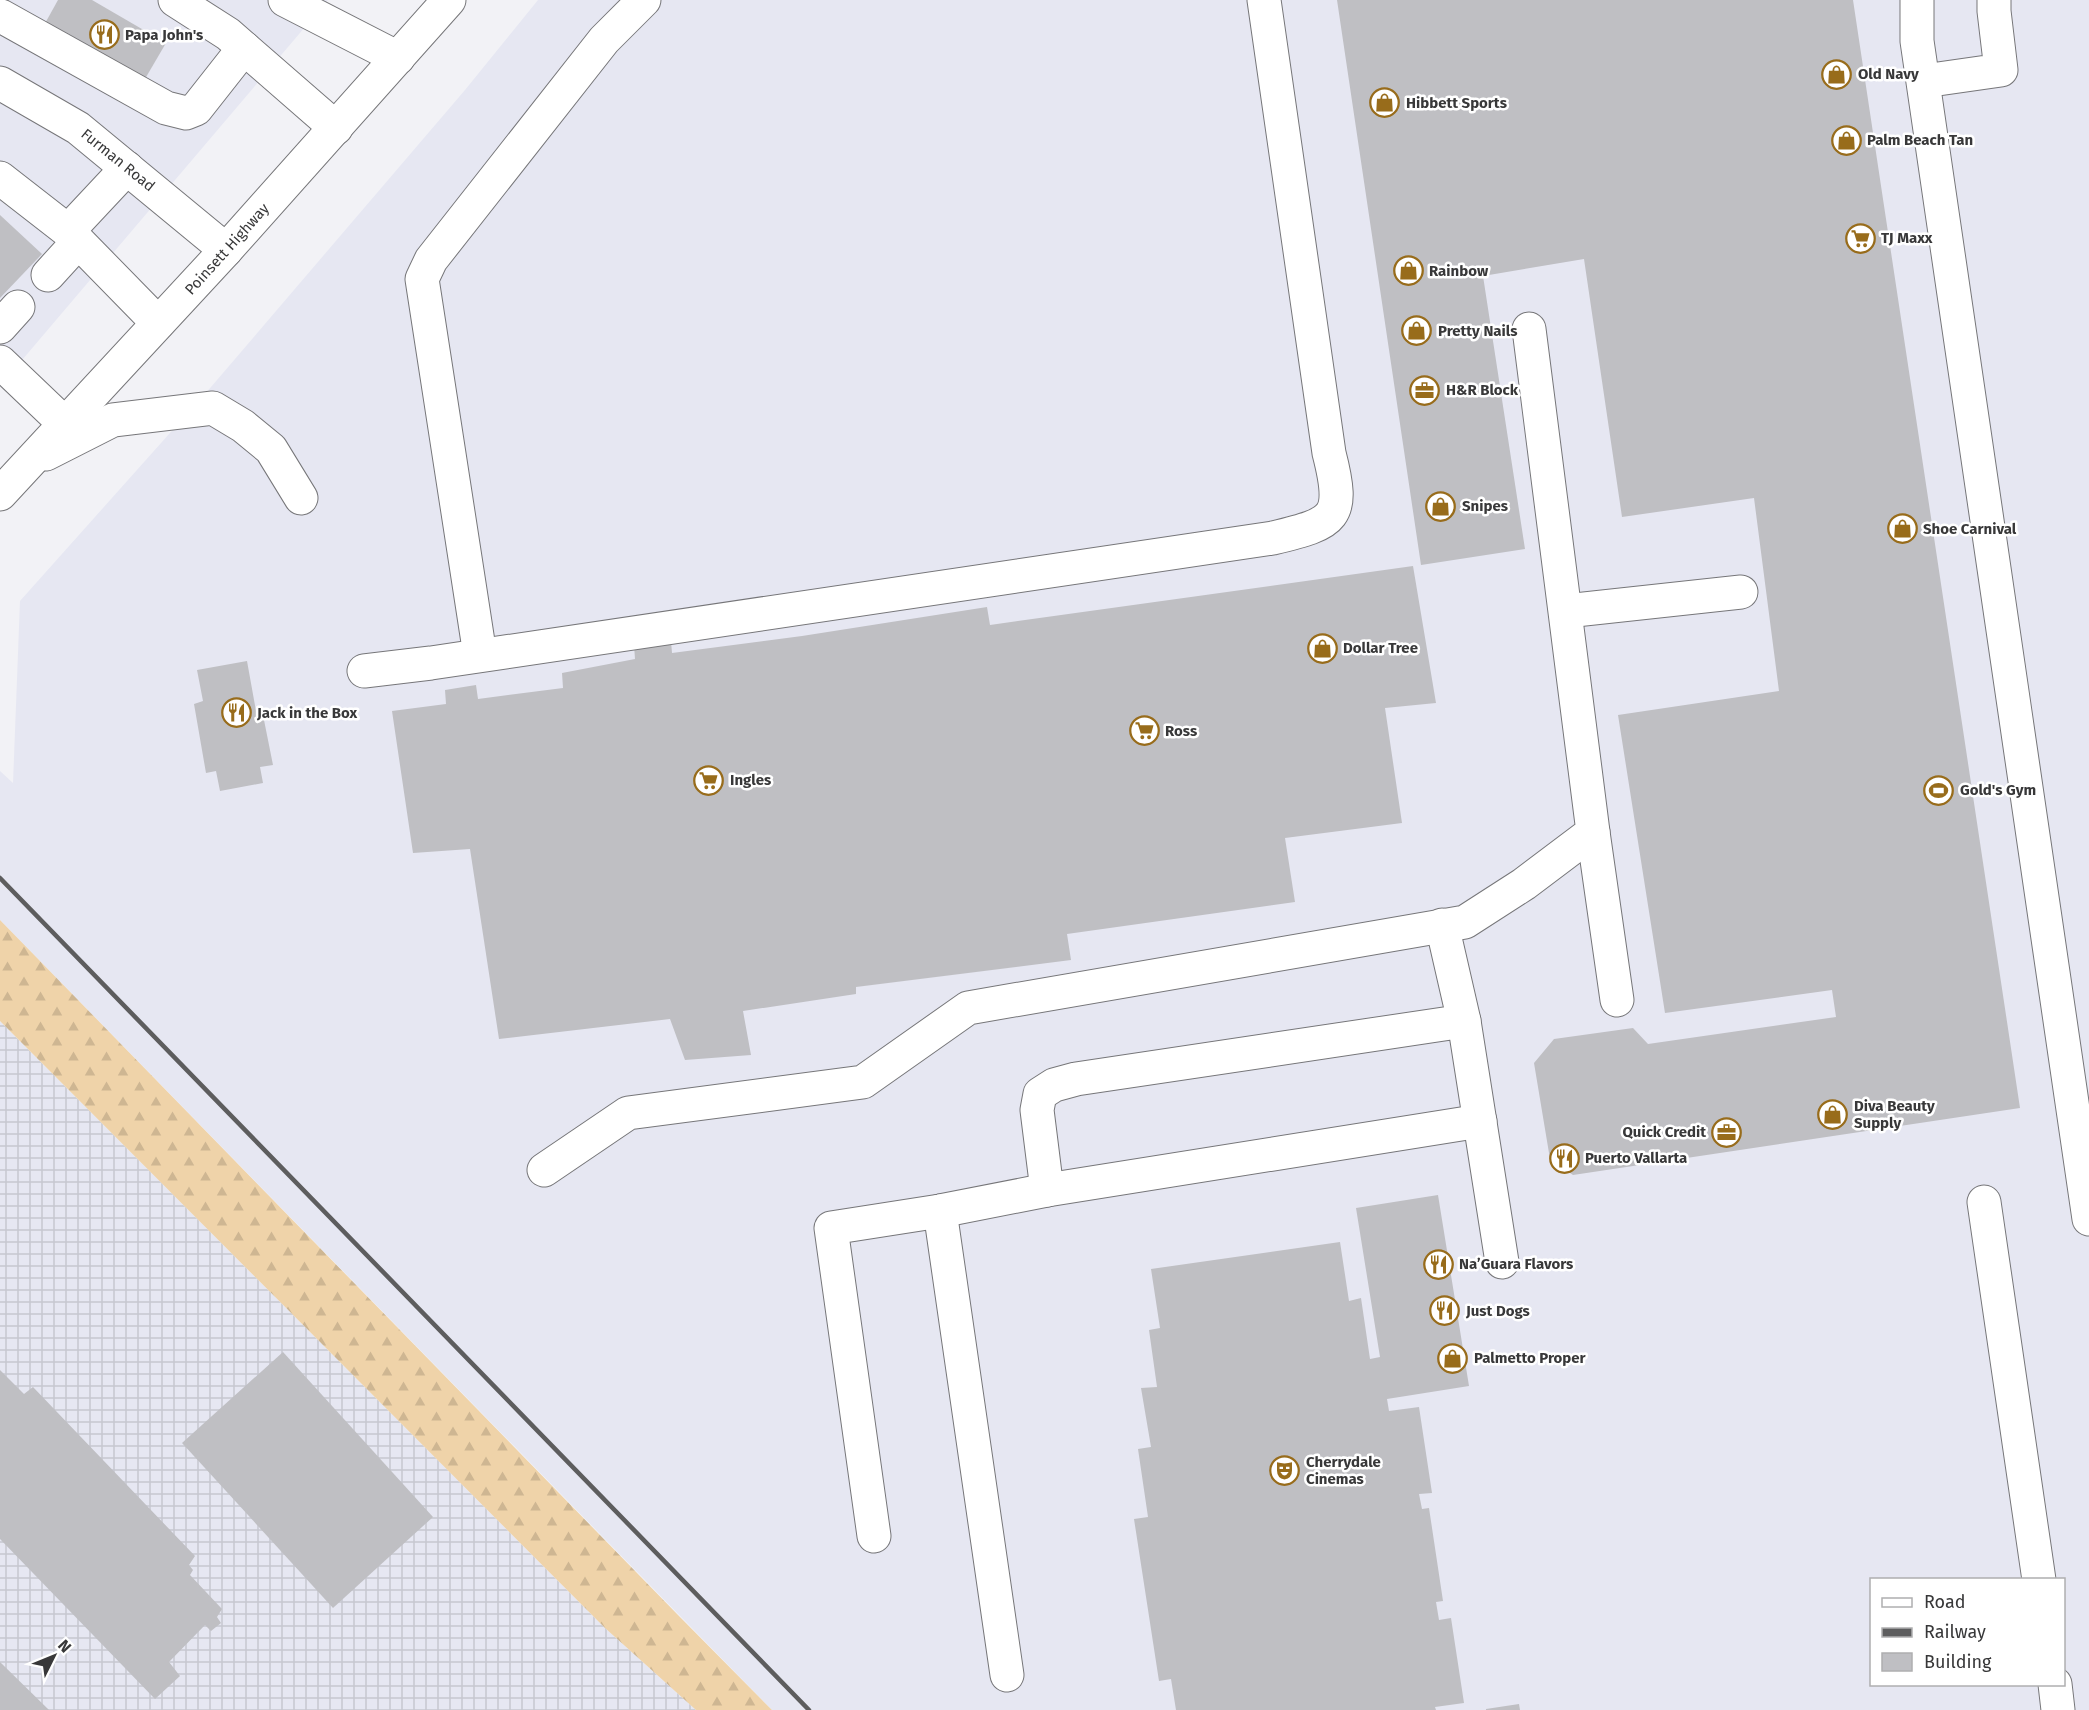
<svg xmlns="http://www.w3.org/2000/svg" width="2089" height="1710" font-family="'Fira Sans',sans-serif">
<style>
.built{fill:#e6e7f2;fill-rule:evenodd}
.industrial{fill:url(#industrial-grid)}
.forest{fill:url(#forest-firs)}
.building{fill:#bfbfc3}
.lines{fill:none;stroke-linecap:round;stroke-linejoin:round}
.minor-casing{stroke:#767679;stroke-width:35}
.highway-casing{stroke:#767679;stroke-width:35}
.minor{stroke:#fff;stroke-width:33}
.highway{stroke:#fff;stroke-width:33}
.rail{stroke:#5d5d5e;stroke-width:4.5}
.labels{text-anchor:middle;stroke-width:5;stroke-linejoin:round;paint-order:stroke}
.poi-label{font-size:15px;font-weight:bold;fill:#383839;stroke:#fff;text-anchor:start}
.street-label{font-size:15px;fill:#383839;stroke:#fff}
</style>
<defs>
<pattern id="industrial-grid" width="8" height="8" patternUnits="userSpaceOnUse" patternTransform="scale(1.5)"><rect width="8" height="8" fill="#e6e7f2"/><path d="M0 4h8M4 0v8" fill="none" stroke="#c6c7d0"/></pattern>
<pattern id="forest-firs" width="22" height="20" patternUnits="userSpaceOnUse" patternTransform="scale(1.5)"><rect width="22" height="20" fill="#efd3a9"/><path d="M5 1l3.5 6h-7zM16 11l3.5 6h-7z" fill="#ceb692"/></pattern>
</defs>
<rect width="100%" height="100%" fill="#f2f2f6"/>
<g class="built">
<polygon points="0,0 328,0 0,386"/>
<path d="M538 0H2089V1710H772L0 920V771L13 783 20 601 211 387 465 90ZM1872 1580H2064V1684H1872Z"/>
</g>
<polygon class="industrial" points="0,1021 605,1628 696,1710 0,1710"/>
<polygon class="forest" points="0,920 677,1614 772,1710 696,1710 605,1628 0,1021"/>
<g class="building">
<polygon points="58,0 92,0 166,43 142,84 43,27"/>
<polygon points="1337,0 1853,0 2020,1108 1573,1175 1550,1159 1534,1063 1554,1039 1633,1028 1648,1044 1836,1017 1832,990 1665,1013 1618,715 1779,691 1754,498 1622,517 1584,259 1483,276 1525,549 1421,565"/>
<polygon points="0,215 42,254 0,298"/>
<polygon points="1413,566 1436,703 1385,708 1402,823 1285,838 1295,902 1067,934 1071,960 856,987 856,994 743,1011 751,1055 685,1060 670,1019 499,1039 470,849 413,853 392,711 446,704 445,690 476,685 478,699 563,688 562,673 635,659 634,645 671,641 672,653 802,636 987,607 990,625"/>
<polygon points="247,661 258,722 264,720 273,765 260,767 263,783 220,791 216,771 206,773 194,704 203,701 197,670"/>
<polygon points="1438,1195 1469,1386 1387,1399 1389,1411 1419,1407 1432,1493 1419,1494 1422,1509 1429,1508 1443,1601 1436,1602 1439,1620 1451,1618 1464,1703 1435,1707 1436,1710 1176,1710 1171,1679 1159,1681 1134,1519 1148,1517 1138,1449 1151,1447 1141,1388 1157,1387 1149,1330 1160,1328 1151,1269 1340,1242 1349,1301 1361,1298 1370,1359 1380,1357 1356,1208"/>
<polygon points="283,1352 433,1517 333,1608 182,1443"/>
<polygon points="0,1370 24,1394 33,1387 195,1556 189,1565 193,1570 190,1575 222,1609 217,1617 221,1623 211,1631 205,1625 169,1662 180,1676 155,1699 0,1539"/>
<polygon points="0,1662 49,1710 0,1710"/>
<polygon points="1519,1704 1520,1710 1486,1710 1486,1709"/>
</g>
<g class="lines">
<defs>
<g id="minor">
<polyline points="175,0 228,34 336,128"/>
<polyline points="285,0 398,58"/>
<polyline points="1917,0 1917,41 2089,1219"/>
<polyline points="1,16 166,108 186,113 196,109 244,48"/>
<polyline points="1924,81 2001,70 1994,11 1994,0"/>
<polyline points="0,83 78,128 226,250"/>
<polyline points="0,178 68,231 127,168"/>
<polyline points="68,231 158,323"/>
<polyline points="48,275 78,242"/>
<polyline points="0,327 18,307"/>
<polyline points="0,362 65,424"/>
<polyline points="1566,611 1741,592"/>
<polyline points="480,655 422,279 431,260 604,40 644,0"/>
<path d="M364 671 431 663 1273 538C1335 523 1346 519 1329 453L1264 0"/>
<polyline points="1593,832 1617,1000"/>
<polyline points="1442,925 1464,1021"/>
<polyline points="544,1170 628,1113 863,1082 968,1008 1465,922 1524,884 1593,832 1529,329"/>
<polyline points="1047,1190 1480,1121"/>
<polyline points="1984,1202 2039,1580"/>
<polyline points="940,1211 1007,1675"/>
<polyline points="874,1536 831,1228 940,1211 1047,1190 1037,1110 1040,1094 1054,1085 1076,1079 1464,1021 1502,1262"/>
<polyline points="2055,1684 2058,1710"/>
</g>
<g id="highway">
<polyline points="46,454 113,420 213,408 243,426 271,449 301,498"/>
<polyline points="0,494 226,250 449,0"/>
</g>
</defs>
<use href="#minor" class="minor-casing"/>
<use href="#highway" class="highway-casing"/>
<use href="#minor" class="minor"/>
<use href="#highway" class="highway"/>
<polyline class="rail" points="0,878 809,1710"/>
</g>
<defs>
<symbol id="restaurant-ring" viewBox="-11 -11 22 22"><circle r="9.5" fill="#fff" stroke="#986c1b" stroke-width="1.5"/><path d="M-5-6h1v4h1v-4h1v4h1v-4h1v5L-1.5 .5V6h-2V.5L-5-1ZM5-6V6H3V1.5H1.5Q1.5-4 5-6Z" fill="#986c1b"/></symbol>
<symbol id="shop-ring" viewBox="-11 -11 22 22"><circle r="9.5" fill="#fff" stroke="#986c1b" stroke-width="1.5"/><path d="M-5-2.5h2.3a2.7 3.5 0 0 1 5.4 0H5L5.5 6h-11ZM-1.5-2.5h3a1.5 2.3 0 0 0-3 0Z" fill="#986c1b"/></symbol>
<symbol id="supermarket-ring" viewBox="-11 -11 22 22"><circle r="9.5" fill="#fff" stroke="#986c1b" stroke-width="1.5"/><path d="M-6-5.5h2.5l.6 2H6L4.5 2H-2.5L-4.4-4H-6ZM-1.5 3.2a1.3 1.3 0 1 0 .1 0ZM3 3.2a1.3 1.3 0 1 0 .1 0Z" fill="#986c1b"/></symbol>
<symbol id="office-ring" viewBox="-11 -11 22 22"><circle r="9.5" fill="#fff" stroke="#986c1b" stroke-width="1.5"/><path d="M-6-3h4V-5.5h4V-3h4V5H-6ZM-1-4.5V-3h2v-1.5ZM-6 0V1H6V0Z" fill="#986c1b"/></symbol>
<symbol id="stadium-ring" viewBox="-11 -11 22 22"><circle r="9.5" fill="#fff" stroke="#986c1b" stroke-width="1.5"/><path d="M0-5a6.5 5 0 1 0 0 10a6.5 5 0 1 0 0-10ZM-3.5-1.8h7v3.6h-7Z" fill="#986c1b"/></symbol>
<symbol id="theatre-ring" viewBox="-11 -11 22 22"><circle r="9.5" fill="#fff" stroke="#986c1b" stroke-width="1.5"/><path d="M-5-5.5Q0-4 5-5.5V0Q5 5 0 6Q-5 5-5 0ZM-3.3-2.5H-1v1.5H-3.3ZM1-2.5H3.3v1.5H1ZM-2.8 1Q0 5.5 2.8 1Z" fill="#986c1b"/></symbol>
</defs>
<g fill-rule="evenodd">
<use href="#restaurant-ring" x="88" y="18" width="33" height="33"/>
<use href="#shop-ring" x="1820" y="58" width="33" height="33"/>
<use href="#shop-ring" x="1368" y="86" width="33" height="33"/>
<use href="#shop-ring" x="1830" y="124" width="33" height="33"/>
<use href="#supermarket-ring" x="1844" y="222" width="33" height="33"/>
<use href="#shop-ring" x="1392" y="254" width="33" height="33"/>
<use href="#shop-ring" x="1400" y="314" width="33" height="33"/>
<use href="#office-ring" x="1408" y="374" width="33" height="33"/>
<use href="#shop-ring" x="1424" y="490" width="33" height="33"/>
<use href="#shop-ring" x="1886" y="512" width="33" height="33"/>
<use href="#shop-ring" x="1306" y="632" width="33" height="33"/>
<use href="#restaurant-ring" x="220" y="696" width="33" height="33"/>
<use href="#supermarket-ring" x="1128" y="714" width="33" height="33"/>
<use href="#supermarket-ring" x="692" y="764" width="33" height="33"/>
<use href="#stadium-ring" x="1922" y="774" width="33" height="33"/>
<use href="#shop-ring" x="1816" y="1098" width="33" height="33"/>
<use href="#office-ring" x="1710" y="1116" width="33" height="33"/>
<use href="#restaurant-ring" x="1548" y="1142" width="33" height="33"/>
<use href="#restaurant-ring" x="1422" y="1248" width="33" height="33"/>
<use href="#restaurant-ring" x="1428" y="1294" width="33" height="33"/>
<use href="#shop-ring" x="1436" y="1342" width="33" height="33"/>
<use href="#theatre-ring" x="1268" y="1454" width="33" height="33"/>
</g>
<g class="labels">
<g class="poi-label">
<text x="125" y="40">Papa John's</text>
<text x="1858" y="79">Old Navy</text>
<text x="1406" y="108">Hibbett Sports</text>
<text x="1867" y="145">Palm Beach Tan</text>
<text x="1881" y="243">TJ Maxx</text>
<text x="1429" y="276">Rainbow</text>
<text x="1438" y="336">Pretty Nails</text>
<text x="1446" y="395">H&amp;R Block</text>
<text x="1462" y="511">Snipes</text>
<text x="1923" y="534">Shoe Carnival</text>
<text x="1343" y="653">Dollar Tree</text>
<text x="257" y="718">Jack in the Box</text>
<text x="1165" y="736">Ross</text>
<text x="730" y="785">Ingles</text>
<text x="1960" y="795">Gold's Gym</text>
<text x="1854" y="1111">Diva Beauty<tspan x="1854" dy="17">Supply</tspan></text>
<text x="1706" y="1137" text-anchor="end">Quick Credit</text>
<text x="1585" y="1163">Puerto Vallarta</text>
<text x="1459" y="1269">Na’Guara Flavors</text>
<text x="1466" y="1316">Just Dogs</text>
<text x="1474" y="1363">Palmetto Proper</text>
<text x="1306" y="1467">Cherrydale<tspan x="1306" dy="17">Cinemas</tspan></text>
</g>
<g class="street-label">
<text transform="translate(118 160) rotate(39)" y="5">Furman Road</text>
<text transform="translate(227 249) rotate(-48)" y="5">Poinsett Highway</text>
</g>
</g>
<rect x="1870" y="1578" width="195" height="108" fill="#ffffff" stroke="#afafb0" stroke-width="1.5"/>
<rect x="1882" y="1598" width="30" height="9" fill="#ffffff" stroke="#afafb0" stroke-width="1.5"/>
<text x="1924" y="1608" font-size="18" fill="#383839">Road</text>
<rect x="1882" y="1628" width="30" height="9" fill="#5d5d5e" stroke="#afafb0" stroke-width="1.5"/>
<text x="1924" y="1638" font-size="18" fill="#383839">Railway</text>
<rect x="1882" y="1653" width="30" height="18" fill="#bfbfc3" stroke="#afafb0" stroke-width="1.5"/>
<text x="1924" y="1668" font-size="18" fill="#383839">Building</text>
<g transform="translate(54 1656) rotate(47)" stroke="#ffffff" stroke-width="4.5" paint-order="stroke">
<path d="M0-4.5L10 22L0 15L-10 22Z" fill="#383839"/>
<text y="-9" font-size="16" font-weight="bold" text-anchor="middle" fill="#383839">N</text>
</g>
</svg>
